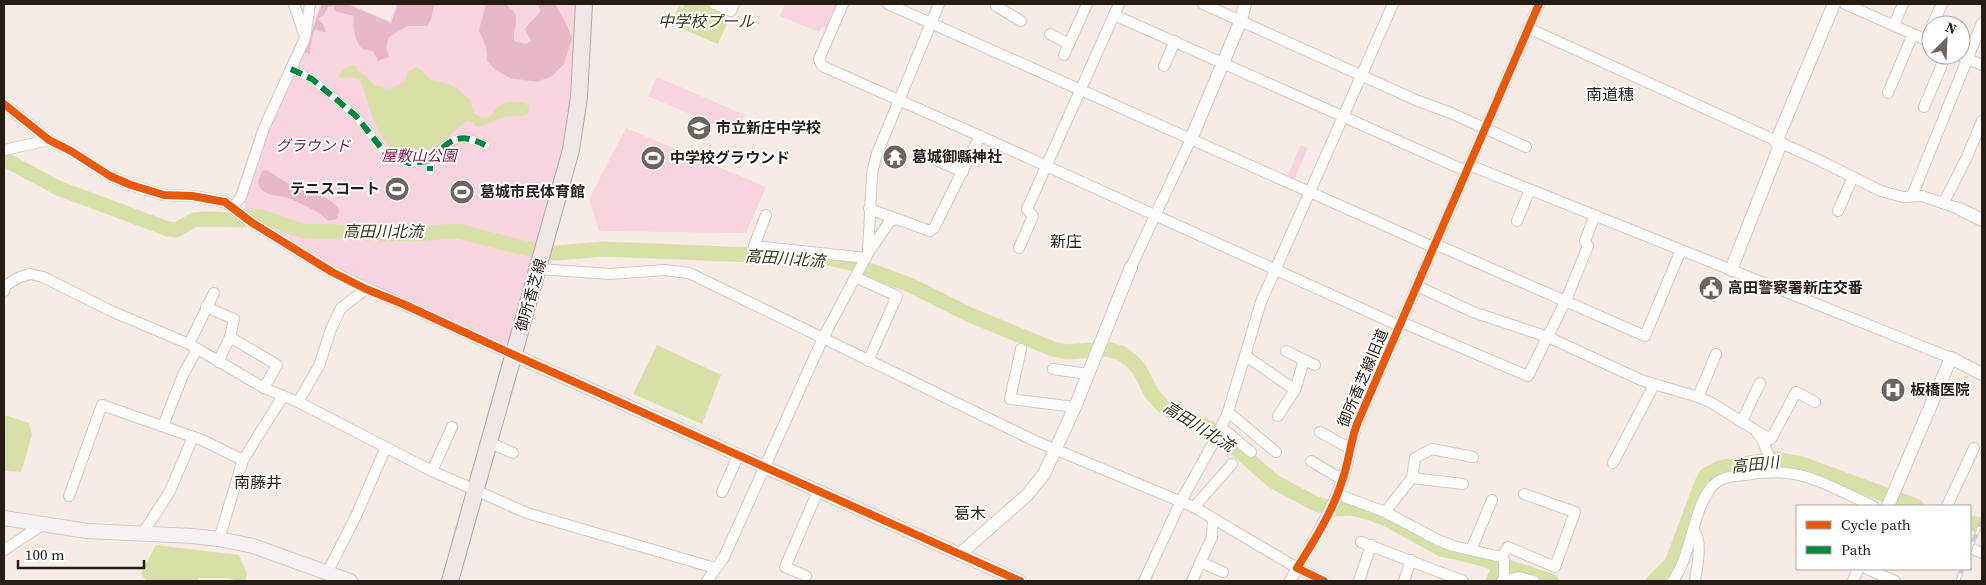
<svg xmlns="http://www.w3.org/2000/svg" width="1986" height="585" font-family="'Source Serif 4','Noto Sans JP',serif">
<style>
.green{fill:#f8d5de}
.forest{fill:#e7b8c7}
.water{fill:#d8e0a8}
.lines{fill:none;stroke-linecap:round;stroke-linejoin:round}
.river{stroke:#d8e0a8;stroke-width:15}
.pedestrian-casing{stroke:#d3c9c2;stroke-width:9}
.minor-casing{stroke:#d3c9c2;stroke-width:12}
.tertiary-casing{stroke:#d3c9c2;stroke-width:14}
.secondary-casing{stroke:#d3c9c2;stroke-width:16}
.primary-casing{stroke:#b8a6a2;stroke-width:18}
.pedestrian{stroke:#fefcfb;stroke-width:8}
.minor{stroke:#fefcfb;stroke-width:10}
.tertiary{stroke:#fefcfb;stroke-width:12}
.secondary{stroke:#f7f2f1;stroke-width:14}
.primary{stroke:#f0e7e6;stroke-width:16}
.rail-casing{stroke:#cdcac7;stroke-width:4.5}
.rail{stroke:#fff;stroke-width:2.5;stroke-dasharray:8;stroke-linecap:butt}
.quiet{stroke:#00873e;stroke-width:6;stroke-dasharray:12 6;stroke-linecap:butt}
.cycleway-casing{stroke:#fff;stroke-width:11}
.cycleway{stroke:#e8590c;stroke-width:8}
.labels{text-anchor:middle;stroke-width:4;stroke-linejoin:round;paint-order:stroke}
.poi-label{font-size:15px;font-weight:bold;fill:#271c14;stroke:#fff;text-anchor:start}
.park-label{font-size:15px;font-style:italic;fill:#761c4a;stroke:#fff}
.street-label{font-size:15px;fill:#271c14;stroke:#fff}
.water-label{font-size:16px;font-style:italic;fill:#313716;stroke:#fff}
.neighbourhood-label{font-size:16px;fill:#271c14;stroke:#fff}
</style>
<rect width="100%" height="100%" fill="#f6ebe5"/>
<g class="green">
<polygon points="321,4 349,4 390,21 396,4 576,4 568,121 563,148 513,335 506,344 424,309 395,294 327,265 242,214 245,211 245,197 268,127 293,77"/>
<polygon points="785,4 836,4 826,28 822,27 819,32 780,16"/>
<polygon points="657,77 745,115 737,134 648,96"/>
<polygon points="626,128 766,187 746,233 599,231 589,199"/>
<polygon points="1301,145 1308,148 1293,182 1286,179"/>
</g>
<g class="forest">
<path d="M322 4H347L391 23 398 4H434L431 20 427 26H407L389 37 386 47 389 57 378 61 373 51 362 49C354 39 353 28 354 16L335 11 334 6 328 7 324 15 318 19 323 24 326 32H322L316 29 314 31 310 48V54L304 52Z"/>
<path d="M486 4H506C508 7 513 10 515 13 518 18 513 33 514 41L526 44 531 41 525 29C529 21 536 19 540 11L538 4H555L567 25 572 38 564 64 552 76 537 82 510 78 497 71 487 61 486 47 479 30Z"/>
<path d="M267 170C276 176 285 182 294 187 309 194 330 194 339 210L337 219 328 221C318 210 303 205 291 199 282 195 264 197 259 186 257 181 260 176 262 171Z"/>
</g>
<g class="water">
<polygon points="685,4 710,4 725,11 723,17 729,19 718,44 671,24 679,6 683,8"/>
<path d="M351 65 357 66 358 71 366 76 373 84 389 89 404 82 408 72 416 67C424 69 424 75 430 79 435 83 440 81 445 83 456 86 464 94 471 101L472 109 476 115 485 118 491 116C499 101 510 100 526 103L529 108 528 114C520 118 513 115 504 117 495 120 487 125 477 127L473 122 467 121C454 130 442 145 429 153 424 156 415 157 410 156 376 150 370 106 360 79 352 76 346 79 338 77L341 72Z"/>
<polygon points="657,345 721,375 702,424 633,394"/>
<polygon points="4,415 29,423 32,435 21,472 4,471"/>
<polygon points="156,545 239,555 247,574 245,581 236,581 230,578 199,578 197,581 146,581 141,573"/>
</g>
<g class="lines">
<g class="river">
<polyline points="4,159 58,188 168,229 176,230 194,220 204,219 242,220 259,216 303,231 412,234 458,231 524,248 556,253 604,249 828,258 850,263 910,285 970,315 1053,349 1067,352 1107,349 1121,353 1132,361 1139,369 1152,394 1163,406 1181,416 1211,429 1223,437 1273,481 1316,504 1334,509 1352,508 1367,512 1387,519 1441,549 1476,557 1551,581"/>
<polyline points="1970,523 1982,525"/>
<polyline points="1493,581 1500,566"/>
<polyline points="1654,581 1672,563 1702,483 1706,475 1719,468 1774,459 1802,464 1916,506"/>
</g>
<defs>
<g id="pedestrian">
<polyline points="291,69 312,79 356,116 386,154 409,163 430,161 430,171"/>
<path d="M430 161C449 140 458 131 485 145"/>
</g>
<g id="minor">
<polyline points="294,4 304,34"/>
<polyline points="714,4 731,11 734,4"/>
<polyline points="843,4 819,59 822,66 980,136 1400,326"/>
<polyline points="888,4 1433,247"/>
<polyline points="997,4 996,6 1021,21"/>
<polyline points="1203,4 1418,101 1451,113 1526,147"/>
<polyline points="1845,4 1931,42"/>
<polyline points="1114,15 1466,171"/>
<polyline points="1894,25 1903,4"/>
<polyline points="1932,25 1942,4"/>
<polyline points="1528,28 1823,162 1881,191 1903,197 1922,196 1960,209"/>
<polyline points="1050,34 1069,44"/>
<polyline points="1064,55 1087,4"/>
<polyline points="1959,55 1982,65"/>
<polyline points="1164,66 1175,41"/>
<polyline points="1888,93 1913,34"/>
<polyline points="4,104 49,140 71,151 110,176 131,185 164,195 192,196 225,202 251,222 332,272 514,355"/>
<polyline points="1924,107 1946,55"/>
<polyline points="4,150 49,140"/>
<polyline points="936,160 963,172"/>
<polyline points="1469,165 1951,358"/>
<polyline points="1912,196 1982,23"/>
<polyline points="1944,202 1966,159 1982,121"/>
<polyline points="233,207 241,197 264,128 305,38 310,4"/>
<polyline points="869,209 897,219"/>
<polyline points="1838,211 1853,177"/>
<polyline points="766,215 754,246 866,258"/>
<polyline points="1517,221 1530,190"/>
<polyline points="1435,244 1645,336 1681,250"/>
<polyline points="1019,248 1033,216 1027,209 1119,4"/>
<polyline points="868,253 890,221 897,219 930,231 934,228 980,136"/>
<polyline points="1131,267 1191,139"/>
<polyline points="539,269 610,274 664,270 689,273 1035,441 1194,507 1297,568 1324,581"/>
<polyline points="855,277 897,296 868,361"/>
<polyline points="1417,286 1473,312 1548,337 1641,380 1698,397 1710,402 1755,430 1763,441 1775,472"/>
<polyline points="4,291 6,285 20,277 30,274 43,277 111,311 189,344 264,388 298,402 432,471 527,513 715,568"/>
<polyline points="206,307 234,319 230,337 218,362"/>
<polyline points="1401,322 1528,376 1566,300 1588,246 1585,241 1595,215"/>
<polyline points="230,337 277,365 264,388"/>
<polyline points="189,344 214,293"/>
<polyline points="1021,349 1010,399 1075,407"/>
<polyline points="1286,351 1304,360 1295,390"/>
<polyline points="1246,356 1295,390 1278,416"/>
<polyline points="1304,360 1315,365"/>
<polyline points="1053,369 1088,374"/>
<polyline points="1698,397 1716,354"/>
<polyline points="298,402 319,366 331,329 341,308 366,289"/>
<polyline points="1228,412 1276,452"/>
<polyline points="1742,421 1760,383"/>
<polyline points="163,426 183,375 197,349"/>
<polyline points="1221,427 1251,452"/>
<polyline points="1320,432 1349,448"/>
<polyline points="1758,432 1771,439 1796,392 1815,402"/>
<polyline points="489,442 513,453"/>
<polyline points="1311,461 1343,480"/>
<polyline points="1613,463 1654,385"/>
<polyline points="432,471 452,427"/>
<polyline points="1412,478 1463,484"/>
<polyline points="722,492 738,456"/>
<polyline points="1337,494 1385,512 1438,540 1453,546 1501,557 1504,560 1504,580"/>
<polyline points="69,496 102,405 202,440 243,460"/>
<polyline points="1947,506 1974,448"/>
<polyline points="1194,507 1232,464"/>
<polyline points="1385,512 1412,478 1415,458 1432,449 1473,457"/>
<path d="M1694 530C1703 544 1697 565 1695 581"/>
<polyline points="143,533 170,491 193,437"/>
<polyline points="219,539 243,460 283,396"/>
<polyline points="1361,542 1463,581"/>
<polyline points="1970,548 1982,553"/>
<polyline points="4,550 42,525"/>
<polyline points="1471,550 1492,500"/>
<polyline points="1501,557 1508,547 1555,567 1575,512 1524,494"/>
<polyline points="1200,562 1223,572"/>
<polyline points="1867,569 1895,581"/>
<polyline points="327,573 356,516 386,447"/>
<polyline points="806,576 785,567 818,491"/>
<polyline points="707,581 724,557 823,338 868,253 872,174 876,156 939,4"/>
<polyline points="1144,581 1181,501 1217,436 1228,412 1261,302 1393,4"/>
<polyline points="1192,581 1212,537 1213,519"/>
<path d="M1290 581C1308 549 1328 518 1341 484 1349 465 1350 444 1357 424L1539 4"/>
<polyline points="1359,581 1371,545"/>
<polyline points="1404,581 1411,560"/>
<polyline points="1502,581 1519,577 1534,581"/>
<path d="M1673 581C1692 553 1691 516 1710 489 1718 477 1732 476 1745 475 1759 473 1772 471 1787 473 1816 476 1846 494 1873 506"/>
<polyline points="1853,581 1858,569"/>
</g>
<g id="tertiary">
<polyline points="1191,139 1241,20 1245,4"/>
<polyline points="1776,142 1834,4"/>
<polyline points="1960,209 1982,220"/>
<polyline points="1731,270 1781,143"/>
<polyline points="514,355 1020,581"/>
<polyline points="1888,506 1951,358 1982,374"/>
<polyline points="960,554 1027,495 1044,474 1075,407 1131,267"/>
</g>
<polyline id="secondary" points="4,518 87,531 193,536 219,539 253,546 350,581"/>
<polyline id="primary" points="450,581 571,150 579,97 584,4"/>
</defs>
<use href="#pedestrian" class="pedestrian-casing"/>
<use href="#minor" class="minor-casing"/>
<use href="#tertiary" class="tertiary-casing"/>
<use href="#secondary" class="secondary-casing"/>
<use href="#primary" class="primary-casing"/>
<use href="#pedestrian" class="pedestrian"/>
<use href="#minor" class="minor"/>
<use href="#tertiary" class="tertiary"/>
<use href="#secondary" class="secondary"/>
<use href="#primary" class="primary"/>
<defs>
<g id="rail">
<polyline points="1970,549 1982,521"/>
<polyline points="1958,581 1962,569"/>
</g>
</defs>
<use href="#rail" class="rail-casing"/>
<use href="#rail" class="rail"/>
<g class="quiet">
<polyline points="291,69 312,79 356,116 386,154 409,163 430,161 430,171"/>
<path d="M430 161C449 140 458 131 485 145"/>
</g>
<defs>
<g id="cycleway">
<polyline points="4,104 49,140 71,151 110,176 131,185 164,195 192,196 225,202 251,222 332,272 366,289 403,304 514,355 1020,581"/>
<path d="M1324 581 1297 568C1314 541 1333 511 1342 481 1349 462 1350 443 1357 424L1539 4"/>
</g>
</defs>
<use href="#cycleway" class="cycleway-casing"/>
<use href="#cycleway" class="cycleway"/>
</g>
<defs>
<symbol id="school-disc" viewBox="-11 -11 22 22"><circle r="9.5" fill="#6f645d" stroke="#fff"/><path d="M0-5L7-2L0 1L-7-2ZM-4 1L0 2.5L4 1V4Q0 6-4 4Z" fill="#fff"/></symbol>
<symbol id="temple-disc" viewBox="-11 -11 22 22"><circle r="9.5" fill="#6f645d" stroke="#fff"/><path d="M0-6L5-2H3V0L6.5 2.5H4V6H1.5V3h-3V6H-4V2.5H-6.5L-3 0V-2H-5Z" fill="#fff"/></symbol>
<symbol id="stadium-disc" viewBox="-11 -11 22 22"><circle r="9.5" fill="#6f645d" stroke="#fff"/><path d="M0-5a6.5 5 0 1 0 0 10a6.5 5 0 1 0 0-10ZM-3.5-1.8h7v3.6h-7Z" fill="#fff"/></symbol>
<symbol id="civic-disc" viewBox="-11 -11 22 22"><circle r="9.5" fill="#6f645d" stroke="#fff"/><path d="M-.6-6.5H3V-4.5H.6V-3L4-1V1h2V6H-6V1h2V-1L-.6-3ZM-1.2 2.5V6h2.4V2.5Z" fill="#fff"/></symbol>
<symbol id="hospital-disc" viewBox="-11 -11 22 22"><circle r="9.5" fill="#6f645d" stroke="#fff"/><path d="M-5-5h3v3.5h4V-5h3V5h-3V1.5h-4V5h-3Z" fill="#fff"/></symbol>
</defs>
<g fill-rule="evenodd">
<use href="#school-disc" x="685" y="114" width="28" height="28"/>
<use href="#temple-disc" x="881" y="143" width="28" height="28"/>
<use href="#stadium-disc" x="639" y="144" width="28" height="28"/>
<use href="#stadium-disc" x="383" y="175" width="28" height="28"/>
<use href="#stadium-disc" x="448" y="178" width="28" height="28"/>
<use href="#civic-disc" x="1697" y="274" width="28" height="28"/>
<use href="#hospital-disc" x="1879" y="376" width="28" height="28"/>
</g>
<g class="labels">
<g class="poi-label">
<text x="716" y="133">市立新庄中学校</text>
<text x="912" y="162">葛城御縣神社</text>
<text x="670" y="163">中学校グラウンド</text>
<text x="380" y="194" text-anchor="end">テニスコート</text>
<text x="480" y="197">葛城市民体育館</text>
<text x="1728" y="293">高田警察署新庄交番</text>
<text x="1910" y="395">板橋医院</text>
</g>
<g class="park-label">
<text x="313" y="151">グラウンド</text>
<text x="419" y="161">屋敷山公園</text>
</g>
<g class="street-label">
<text transform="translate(531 295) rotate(-74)" y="5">御所香芝線</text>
<text transform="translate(1363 378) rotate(-67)" y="5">御所香芝線旧道</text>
</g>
<g class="water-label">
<text x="706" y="27">中学校プール</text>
<text x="383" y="237">高田川北流</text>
<text transform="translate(785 258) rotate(4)" y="6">高田川北流</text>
<text transform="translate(1199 426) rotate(32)" y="6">高田川北流</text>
<text transform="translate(1755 464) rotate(-6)" y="6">高田川</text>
</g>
<g class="neighbourhood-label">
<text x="1610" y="100">南道穗</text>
<text x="1066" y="247">新庄</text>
<text x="258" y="488">南藤井</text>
<text x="970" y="519">葛木</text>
</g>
</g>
<rect width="1986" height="585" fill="none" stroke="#271c14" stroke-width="10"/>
<rect x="1796" y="505" width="175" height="65" fill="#ffffff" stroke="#a9a4a1"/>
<rect x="1806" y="521" width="25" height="8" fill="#e8590c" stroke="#a9a4a1"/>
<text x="1841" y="530" font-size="15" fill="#271c14">Cycle path</text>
<rect x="1806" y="546" width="25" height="8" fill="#00873e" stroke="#a9a4a1"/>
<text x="1841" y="555" font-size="15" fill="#271c14">Path</text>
<g transform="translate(1946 40) rotate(24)"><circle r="24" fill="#ffffff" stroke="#a9a4a1"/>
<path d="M0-4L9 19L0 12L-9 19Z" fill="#6f645d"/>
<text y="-8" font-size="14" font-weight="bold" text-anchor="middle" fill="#271c14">N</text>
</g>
<path d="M18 560v8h126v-8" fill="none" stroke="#271c14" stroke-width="2.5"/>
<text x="25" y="560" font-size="15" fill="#271c14" stroke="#ffffff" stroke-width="4" paint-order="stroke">100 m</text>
</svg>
